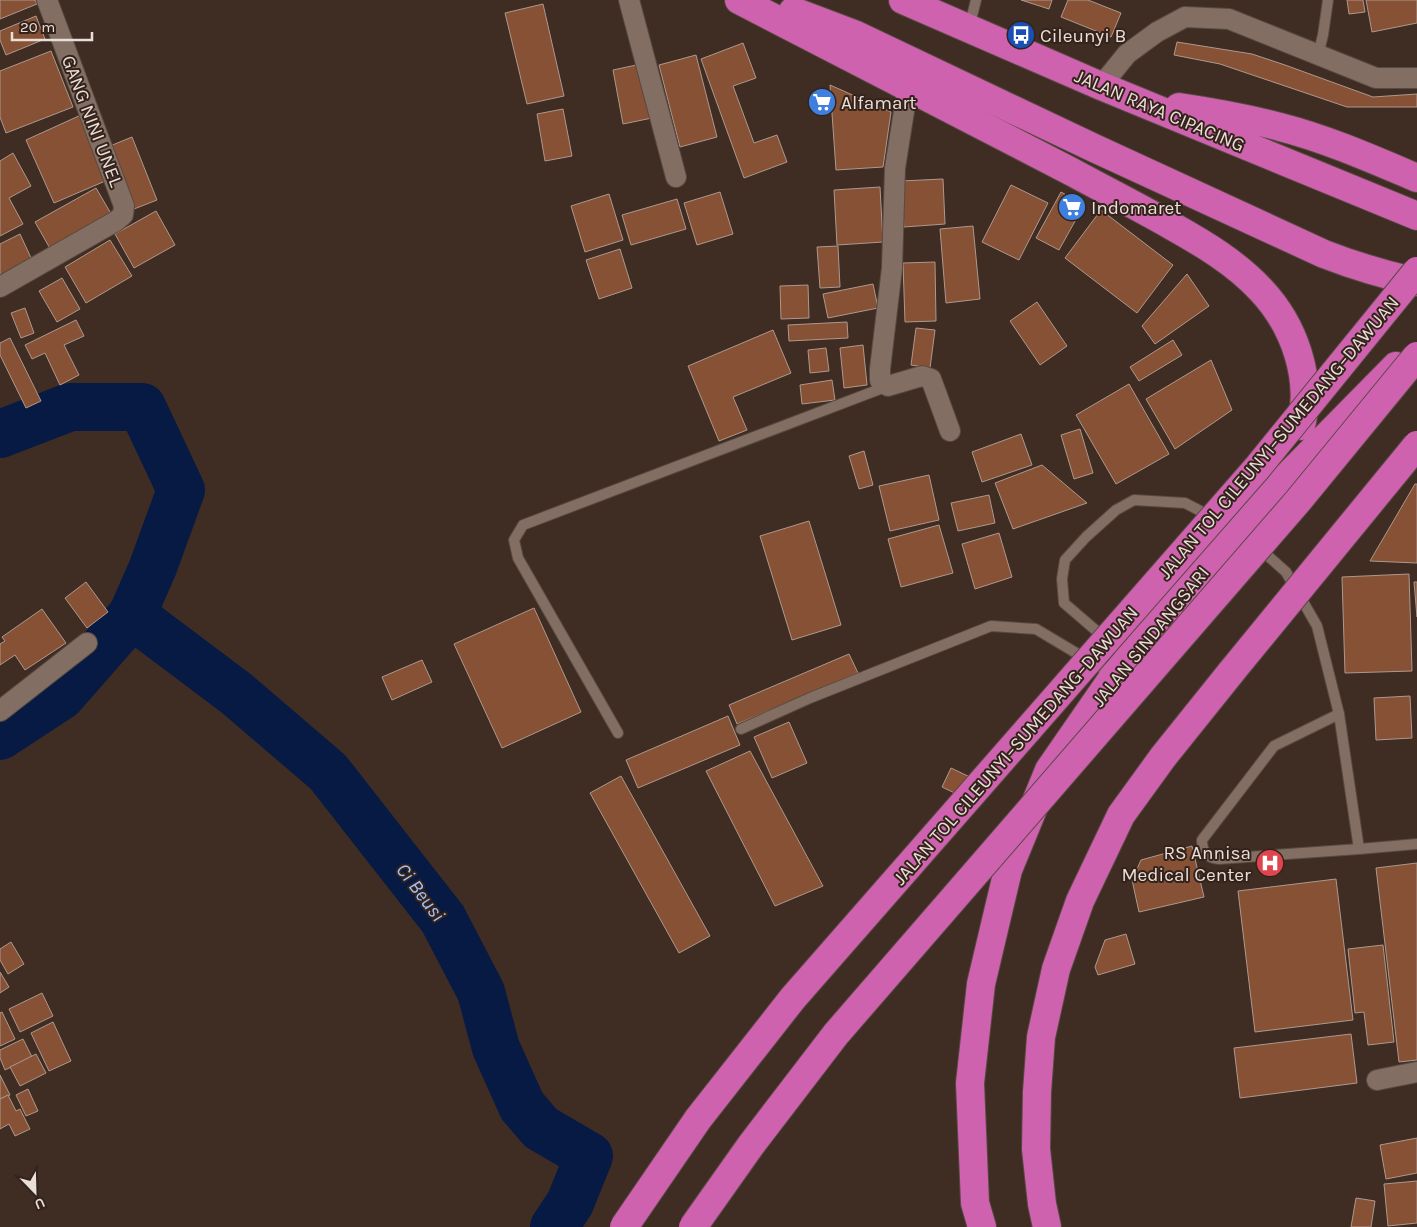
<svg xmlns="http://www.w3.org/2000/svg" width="1417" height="1227" font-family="Karla,sans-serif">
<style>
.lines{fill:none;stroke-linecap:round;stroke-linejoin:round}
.river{stroke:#071a44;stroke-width:48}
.building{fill:#865135;stroke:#ae988d}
.lane-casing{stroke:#584942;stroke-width:12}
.street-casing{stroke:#584942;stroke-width:22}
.highway-casing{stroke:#584942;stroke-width:30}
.lane{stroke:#826e63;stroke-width:10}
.street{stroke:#826e63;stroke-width:20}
.highway{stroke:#cf62ae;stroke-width:28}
.highway-bridge-casing{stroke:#584942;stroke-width:30;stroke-linecap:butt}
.highway-bridge{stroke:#cf62ae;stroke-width:28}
.labels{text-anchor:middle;stroke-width:4;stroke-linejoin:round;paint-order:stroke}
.poi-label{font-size:19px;fill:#eaded9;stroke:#34231b;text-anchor:start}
.street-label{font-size:19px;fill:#eaded9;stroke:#34231b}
.water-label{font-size:20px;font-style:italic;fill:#a2c1fc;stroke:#34231b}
</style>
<rect width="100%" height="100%" fill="#3f2d24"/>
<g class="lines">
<g class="river">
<polyline points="0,434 70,407 142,407 181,490 153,567 132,615 61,696 0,736"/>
<polyline points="132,615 237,694 328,772 443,919 481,992 496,1048 522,1106 541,1128 589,1156 570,1203 554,1227"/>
</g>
</g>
<g class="building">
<polygon points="0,0 35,0 37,4 0,19"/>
<polygon points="1021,0 1052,0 1049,9"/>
<polygon points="1068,0 1088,0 1121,13 1111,37 1061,17"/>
<polygon points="1347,0 1363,0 1365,12 1349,14"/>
<polygon points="1366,0 1417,0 1417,23 1372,32"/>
<polygon points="543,4 564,96 527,104 505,13"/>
<polygon points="36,16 45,39 6,55 0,40 0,31"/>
<polygon points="1177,42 1252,54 1285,65 1373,97 1417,94 1417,107 1347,107 1220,64 1174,55"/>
<polygon points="743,43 756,78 733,86 754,143 777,135 787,162 744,178 701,59"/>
<polygon points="51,51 73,107 6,133 0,117 0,71"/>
<polygon points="696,55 717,137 680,147 659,65"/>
<polygon points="641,64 652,118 623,124 613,70"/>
<polygon points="830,85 891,112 883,167 836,170"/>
<polygon points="563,109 572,156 545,161 537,114"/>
<polygon points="81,115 110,179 54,203 26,140"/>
<polygon points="132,137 157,200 134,209 110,146"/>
<polygon points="13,153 31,186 9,198 23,224 0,236 0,161"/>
<polygon points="943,179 945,224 904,227 901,181"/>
<polygon points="1011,185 1048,203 1019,260 982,242"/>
<polygon points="880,187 883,242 837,245 834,190"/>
<polygon points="96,188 113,217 52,252 35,222"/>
<polygon points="720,192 733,234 697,245 684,203"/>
<polygon points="1061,192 1084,205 1059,250 1036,238"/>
<polygon points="609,194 623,240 585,252 571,206"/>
<polygon points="677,199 686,229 631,245 622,215"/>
<polygon points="1101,210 1173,265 1137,313 1065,258"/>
<polygon points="156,211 175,245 134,268 115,234"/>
<polygon points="973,226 980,299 946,303 940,229"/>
<polygon points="20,234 32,260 0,276 0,244"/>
<polygon points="110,240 132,276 86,303 65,267"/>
<polygon points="838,246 840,287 820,288 817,247"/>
<polygon points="620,249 632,288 599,299 586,260"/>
<polygon points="935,262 936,321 905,322 903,263"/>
<polygon points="1187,274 1209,306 1155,344 1142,326"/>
<polygon points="62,278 80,309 57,322 39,291"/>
<polygon points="873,284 878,308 828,318 823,294"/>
<polygon points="808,285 809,318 781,319 780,286"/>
<polygon points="1037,302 1067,346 1040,365 1010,321"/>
<polygon points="25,308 34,333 21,338 11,313"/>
<polygon points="76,320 84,336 64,345 79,375 60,385 45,353 32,359 25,345"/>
<polygon points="847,322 848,338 789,341 788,325"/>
<polygon points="916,328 935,330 930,368 911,365"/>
<polygon points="773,330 791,373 733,397 747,430 719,441 688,366"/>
<polygon points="10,338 41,401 26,408 0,355 0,343"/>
<polygon points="1173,340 1182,355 1139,381 1130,367"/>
<polygon points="863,345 867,385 844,388 840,348"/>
<polygon points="826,348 829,371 810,373 808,350"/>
<polygon points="1211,360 1232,410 1175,449 1146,399"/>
<polygon points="832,380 835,400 802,404 800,385"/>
<polygon points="1129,384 1169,454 1116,484 1076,415"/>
<polygon points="1080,429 1093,473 1074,479 1061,435"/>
<polygon points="1021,434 1032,465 982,482 972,452"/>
<polygon points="864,451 873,485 859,489 849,456"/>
<polygon points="1042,465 1087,503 1013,529 995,483"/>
<polygon points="929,475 939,520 890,531 879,486"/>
<polygon points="1415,484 1417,484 1417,563 1370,561"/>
<polygon points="989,495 995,523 958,531 951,503"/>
<polygon points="809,521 841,625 792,640 760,536"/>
<polygon points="939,525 953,573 901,587 888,539"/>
<polygon points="999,533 1012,577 975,589 962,544"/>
<polygon points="1409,574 1412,671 1345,673 1342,577"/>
<polygon points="86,582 108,612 87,628 65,598"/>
<polygon points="1414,582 1417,582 1417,617"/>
<polygon points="534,608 581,712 502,748 454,644"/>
<polygon points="42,609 66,643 25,670 15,655 0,665 0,644 5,641 2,637"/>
<polygon points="849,654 858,673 737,724 729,705"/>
<polygon points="422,660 432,682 392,700 382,677"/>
<polygon points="1410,696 1412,738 1376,740 1374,698"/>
<polygon points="728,716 740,745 638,788 626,760"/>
<polygon points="789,722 807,763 772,778 754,737"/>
<polygon points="750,751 823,886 775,906 706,771"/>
<polygon points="951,768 972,778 963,797 942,787"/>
<polygon points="621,776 710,936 679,953 590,793"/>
<polygon points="1192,846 1204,897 1139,912 1132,880 1141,860"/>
<polygon points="1417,863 1417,1060 1399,1062 1376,868"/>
<polygon points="1336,879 1353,1020 1255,1032 1238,891"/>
<polygon points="1126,934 1135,964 1098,975 1095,967 1105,940"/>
<polygon points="11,942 24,964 8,974 0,960 0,949"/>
<polygon points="1383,945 1394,1042 1368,1045 1364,1012 1355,1013 1348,949"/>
<polygon points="0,972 9,987 0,993"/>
<polygon points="42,993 53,1016 20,1032 9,1009"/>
<polygon points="2,1012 15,1039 0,1046 0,1013"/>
<polygon points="53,1022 71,1061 49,1071 31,1033"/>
<polygon points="1351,1034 1357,1083 1240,1098 1234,1048"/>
<polygon points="23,1039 32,1057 5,1070 0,1058 0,1050"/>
<polygon points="36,1054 46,1073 20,1086 10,1067"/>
<polygon points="0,1075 10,1095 0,1099"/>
<polygon points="28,1089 38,1111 26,1116 16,1095"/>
<polygon points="8,1095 16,1111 20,1109 30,1129 15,1136 9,1124 0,1129 0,1099"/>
<polygon points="1417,1138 1417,1173 1386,1179 1380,1145"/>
<polygon points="1417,1181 1417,1223 1388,1226 1384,1184"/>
<polygon points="1356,1198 1375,1201 1371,1227 1351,1227"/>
</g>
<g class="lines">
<defs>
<g id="lane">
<polyline points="969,28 976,0"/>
<polyline points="1318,55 1323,35 1328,0"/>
<polyline points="1259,548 1286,572 1317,626 1339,714"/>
<polyline points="1128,658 1064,603 1062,579 1065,560 1086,537 1116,510 1134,500 1185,503 1212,517"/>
<path d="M1339 714 1359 849 1219 859C1207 858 1202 852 1202 840L1274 746Z"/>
<polyline points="741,729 810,698 991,626 1036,629 1113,675"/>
<polyline points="618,733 518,558 514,540 523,525 888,386"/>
<polyline points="1359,849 1417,844"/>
</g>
<g id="street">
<polyline points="629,0 676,177"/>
<polyline points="908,86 895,168 892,268 880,369 880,380 888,386 922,376 931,379 950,431"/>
<polyline points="1101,86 1127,54 1157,32 1185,17 1229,19 1376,78 1417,78"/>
<polyline points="0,287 116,221 123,215 124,206 47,0"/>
<polyline points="0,711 87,643"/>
<polyline points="1377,1080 1417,1072"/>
</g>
<g id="highway">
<path d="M739 0C850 57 961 114 1072 172 1105 190 1139 207 1172 226 1204 244 1236 263 1261 290 1294 325 1313 378 1301 426"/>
<polyline points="903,0 1101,86 1417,216"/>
<path d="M793 11 854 34 1094 148 1324 254C1355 266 1385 275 1417 282"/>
<path d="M1179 107C1213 112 1247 118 1280 127 1327 139 1372 159 1417 178"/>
<polyline points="982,1227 975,1203 970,1083 981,984 1008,870 1049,770 1114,676 1156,626 1271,493 1396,366"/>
<polyline points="1047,1227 1042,1204 1036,1149 1037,1092 1041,1037 1056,969 1080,901 1121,815 1163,757 1232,671"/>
</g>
</defs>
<use href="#lane" class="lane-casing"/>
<use href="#street" class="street-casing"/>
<use href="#highway" class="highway-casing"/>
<use href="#lane" class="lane"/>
<use href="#street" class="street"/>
<use href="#highway" class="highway"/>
<defs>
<g id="highway-bridge">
<polyline points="1232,671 1417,445"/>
<polyline points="624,1227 698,1119 793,998 1257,468 1417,271"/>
<polyline points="693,1227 751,1145 836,1034 1298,501 1417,356"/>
</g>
</defs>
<use href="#highway-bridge" class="highway-bridge-casing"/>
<use href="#highway-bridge" class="highway-bridge"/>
</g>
<defs>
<symbol id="bus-disc" viewBox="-11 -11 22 22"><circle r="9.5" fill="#1a4fb4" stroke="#34231b"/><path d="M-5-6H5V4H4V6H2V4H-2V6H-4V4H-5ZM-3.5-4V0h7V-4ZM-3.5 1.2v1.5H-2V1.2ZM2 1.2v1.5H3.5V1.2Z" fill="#fff"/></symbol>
<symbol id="supermarket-disc" viewBox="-11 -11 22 22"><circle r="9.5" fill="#3f7fe0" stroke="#34231b"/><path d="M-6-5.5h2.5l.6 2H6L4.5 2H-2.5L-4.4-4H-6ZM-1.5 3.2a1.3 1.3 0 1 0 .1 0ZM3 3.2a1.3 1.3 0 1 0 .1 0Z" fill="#fff"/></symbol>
<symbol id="hospital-disc" viewBox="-11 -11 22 22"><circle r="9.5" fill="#e0444e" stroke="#34231b"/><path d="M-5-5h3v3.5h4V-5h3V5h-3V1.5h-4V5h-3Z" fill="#fff"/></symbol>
</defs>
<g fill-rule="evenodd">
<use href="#bus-disc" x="1005" y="19" width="32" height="32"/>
<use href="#supermarket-disc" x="806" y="86" width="32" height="32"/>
<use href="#supermarket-disc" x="1056" y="191" width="32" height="32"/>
<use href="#hospital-disc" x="1254" y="847" width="32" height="32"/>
</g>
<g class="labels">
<g class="poi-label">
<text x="1040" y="42">Cileunyi B</text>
<text x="841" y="109">Alfamart</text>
<text x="1091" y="214">Indomaret</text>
<text x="1251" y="859" text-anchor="end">RS Annisa<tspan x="1251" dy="22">Medical Center</tspan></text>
</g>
<g class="street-label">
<text transform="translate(1160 110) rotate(23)" y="7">JALAN RAYA CIPACING</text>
<text transform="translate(93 121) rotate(69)" y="7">GANG NINI UNEL</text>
<text transform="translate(1278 437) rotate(-50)" y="7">JALAN TOL CILEUNYI–SUMEDANG–DAWUAN</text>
<text transform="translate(1150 636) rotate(-51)" y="7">JALAN SINDANGSARI</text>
<text transform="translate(1015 745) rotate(-49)" y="7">JALAN TOL CILEUNYI–SUMEDANG–DAWUAN</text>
</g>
<g class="water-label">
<text transform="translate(421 892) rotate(53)" y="7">Ci Beusi</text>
</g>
</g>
<g transform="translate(35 1192) rotate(157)" stroke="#34231b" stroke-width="4" paint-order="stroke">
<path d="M0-4L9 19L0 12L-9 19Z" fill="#eaded9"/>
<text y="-8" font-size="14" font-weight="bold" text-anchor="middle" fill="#eaded9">U</text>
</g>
<path d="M12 32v8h80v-8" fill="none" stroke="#eaded9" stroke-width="2.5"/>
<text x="20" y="32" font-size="15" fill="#eaded9" stroke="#34231b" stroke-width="4" paint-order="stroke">20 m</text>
</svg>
